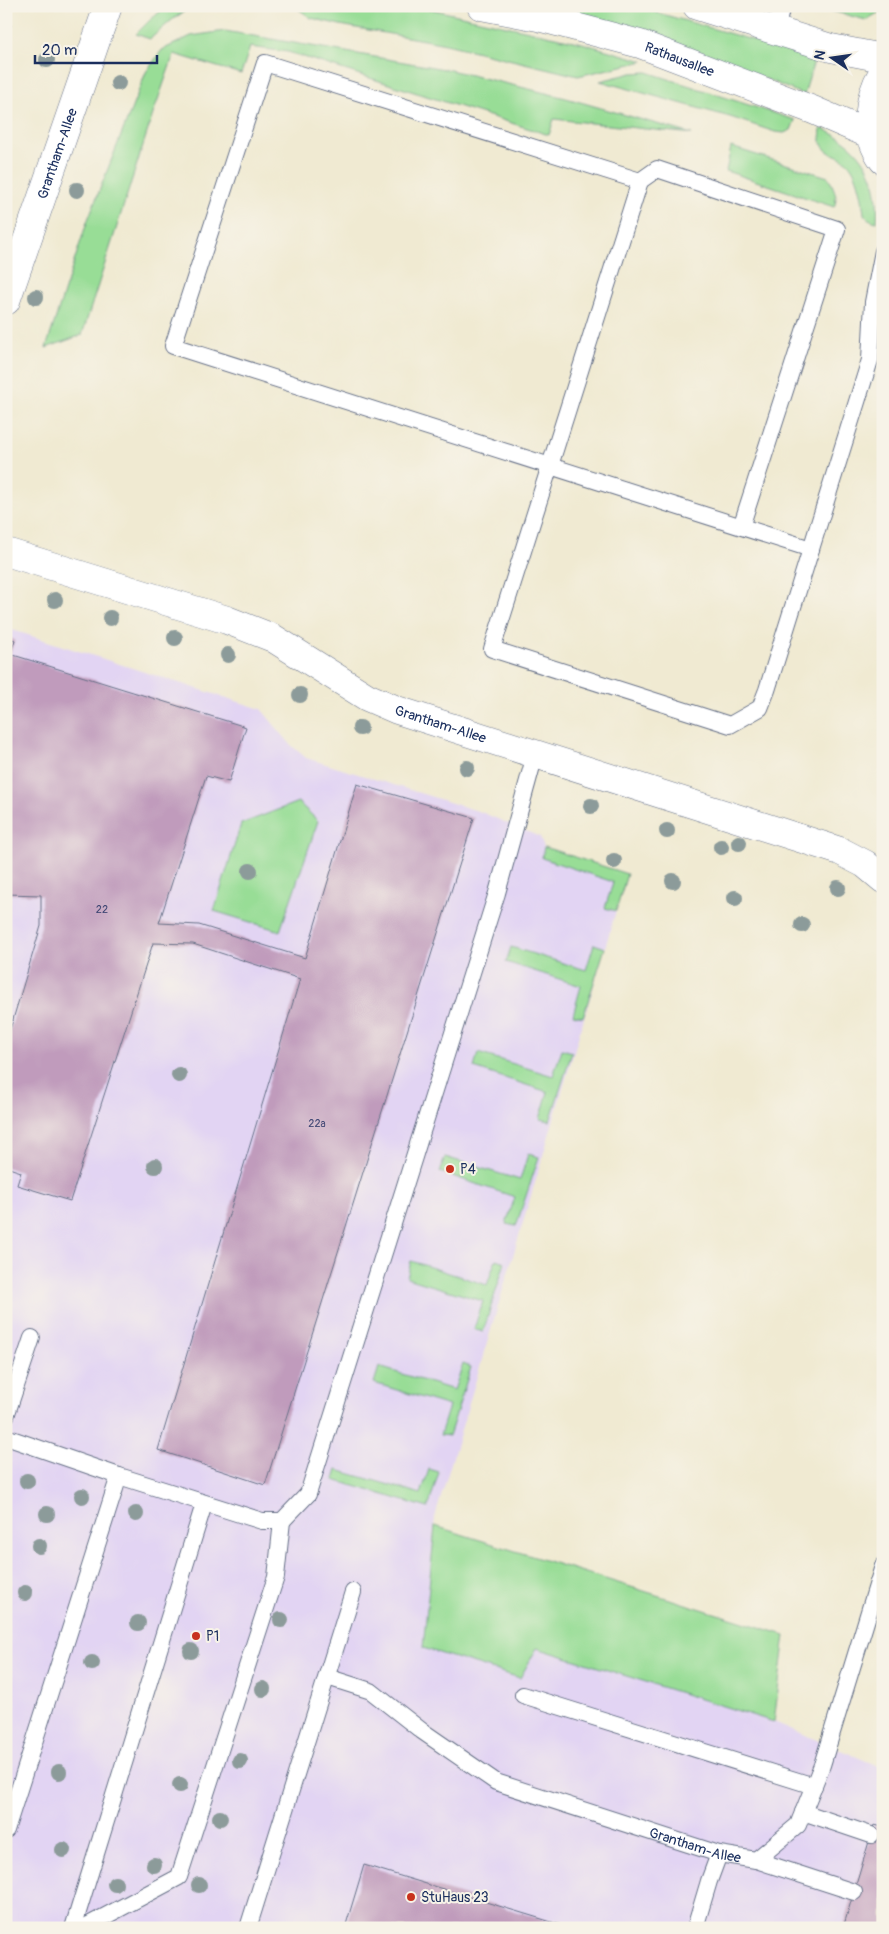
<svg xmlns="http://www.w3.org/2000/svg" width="889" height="1934" font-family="Pangolin,sans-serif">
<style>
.built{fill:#e2d4f3}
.green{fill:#98dd96;stroke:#5a867a}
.building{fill:#c09bbc}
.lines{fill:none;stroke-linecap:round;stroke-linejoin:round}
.lane-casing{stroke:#667087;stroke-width:18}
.street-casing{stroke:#667087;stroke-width:29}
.secondary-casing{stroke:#667087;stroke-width:29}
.lane{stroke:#fff;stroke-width:16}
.street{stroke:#fff;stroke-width:28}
.secondary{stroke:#fff;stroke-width:28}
.tree{fill:#8c9b9a}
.poi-dot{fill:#c8321e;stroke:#f7f3e8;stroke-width:2}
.labels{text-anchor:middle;stroke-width:4;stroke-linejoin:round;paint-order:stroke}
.number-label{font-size:11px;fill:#444a76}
.street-label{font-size:14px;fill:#1b2f5e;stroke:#f7f3e8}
.poi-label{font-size:14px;fill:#1b2f5e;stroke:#f7f3e8;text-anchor:start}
</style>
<rect width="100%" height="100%" fill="#f7f3e8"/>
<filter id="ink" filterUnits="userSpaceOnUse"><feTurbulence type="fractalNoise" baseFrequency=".02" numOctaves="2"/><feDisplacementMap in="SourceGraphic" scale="10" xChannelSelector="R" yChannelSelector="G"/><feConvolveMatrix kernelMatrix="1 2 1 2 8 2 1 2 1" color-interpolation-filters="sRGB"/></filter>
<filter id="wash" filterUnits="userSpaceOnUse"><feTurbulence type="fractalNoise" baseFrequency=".0096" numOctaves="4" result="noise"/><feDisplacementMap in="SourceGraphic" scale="20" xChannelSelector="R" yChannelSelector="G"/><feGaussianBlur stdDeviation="1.12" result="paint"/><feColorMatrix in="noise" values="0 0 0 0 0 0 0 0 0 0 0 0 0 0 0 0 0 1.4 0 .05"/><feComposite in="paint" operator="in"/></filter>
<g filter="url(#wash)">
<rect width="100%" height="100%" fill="#f0ead2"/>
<polygon class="built" points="6,628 261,709 292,746 306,758 481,812 540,837 544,847 627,874 435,1517 423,1648 520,1678 537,1647 774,1722 883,1768 883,1928 6,1928"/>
<g class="green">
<polygon points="167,6 192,6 172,20 150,39 136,34 150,20"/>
<polygon points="294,6 417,6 582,43 644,61 578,76 446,44 340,25 311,18"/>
<polygon points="541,6 634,6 815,58 804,95 721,60 568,12"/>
<polygon points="821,6 883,6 883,10 866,20 820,8"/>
<polygon points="225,31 450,70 566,98 692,134 554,119 549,135 288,52 250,47 241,74 174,54 154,111 82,335 46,348 87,222 146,72 162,50 191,36"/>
<polygon points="647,72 795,120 791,130 784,133 775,132 730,117 600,81 632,73"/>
<path d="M821 128C864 146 880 177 877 222 872 221 867 219 864 214 863 209 863 203 862 198 860 188 857 176 852 168 840 148 817 161 821 128Z"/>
<path d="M731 147 828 177C833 186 839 197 834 207L726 171Z"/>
<polygon points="298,802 318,821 280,931 214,911 241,824"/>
<polygon points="544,847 627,874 616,911 605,908 613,882 542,858"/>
<polygon points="594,944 605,948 583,1017 573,1015 581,986 506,962 511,947 586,970"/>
<polygon points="562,1049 572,1052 550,1121 540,1119 548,1092 474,1068 478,1053 553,1076"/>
<polygon points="528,1154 539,1157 516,1226 506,1224 515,1197 440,1172 445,1157 520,1180"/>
<polygon points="496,1259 505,1262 483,1332 474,1329 483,1301 407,1278 411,1261 487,1285"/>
<polygon points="463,1364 471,1367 449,1436 440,1435 449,1406 374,1383 379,1367 454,1390"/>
<polygon points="429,1469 439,1472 428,1508 334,1480 337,1470 421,1494"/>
<polygon points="435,1526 785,1635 774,1722 537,1648 520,1678 423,1648"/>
</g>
<g id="blocks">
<g class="building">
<polygon points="6,24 11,25 7,39 6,39"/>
<polygon points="6,637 15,640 10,654 246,727 229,782 206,776 159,923 199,925 305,958 357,784 474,818 265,1485 158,1450 300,979 193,944 153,943 70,1201 17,1185 21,1172 6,1167 6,1043 41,926 41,895 6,894"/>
<polygon points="874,1825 883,1827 883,1928 843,1928"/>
<polygon points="364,1865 568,1927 568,1928 345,1928"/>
</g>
</g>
</g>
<g filter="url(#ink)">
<use href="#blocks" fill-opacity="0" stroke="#667087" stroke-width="1"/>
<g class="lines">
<defs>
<g id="lane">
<polyline points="776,31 782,6"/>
<polyline points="640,181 492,649 730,725 760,708 767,690 870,360 873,302 883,251"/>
<polyline points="741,527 837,229 657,169 640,181 265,63 173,346 811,549"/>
<polyline points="6,1416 32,1338"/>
<polyline points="6,1437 119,1476 6,1830"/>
<polyline points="282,1521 308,1494 497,893 535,755"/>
<path id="s1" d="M327 1677 371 1691 422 1731 496 1782 719 1854 756 1860 798 1825 822 1765 883 1566"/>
<polyline points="523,1695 814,1786"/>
<polyline points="803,1812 871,1835"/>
<polyline points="756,1860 854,1892"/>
<polyline points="73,1928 204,1504"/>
<polyline points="83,1928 179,1877 276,1577 282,1521 262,1521 119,1476"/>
<polyline points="248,1928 353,1592"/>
<polyline points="695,1928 709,1881 719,1854"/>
</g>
<g id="street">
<path id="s2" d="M6 301 108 6"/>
<path id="s3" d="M6 552 227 620 273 638 367 697 397 710 840 851 865 864 883 879"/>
</g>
<g id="secondary">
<path id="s4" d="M481 6 538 17 640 44 813 110 871 135"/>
<polyline points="697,6 831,48 883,58"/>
<path d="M883 72C867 99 863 133 883 160"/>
</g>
</defs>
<use href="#lane" class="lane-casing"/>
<use href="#street" class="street-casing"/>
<use href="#secondary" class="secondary-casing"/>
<use href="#lane" class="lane"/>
<use href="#street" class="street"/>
<use href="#secondary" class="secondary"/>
</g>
<g class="tree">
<circle cx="47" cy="60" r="8"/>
<circle cx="118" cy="83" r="8"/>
<circle cx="77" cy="190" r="8"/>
<circle cx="36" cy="297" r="8"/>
<circle cx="55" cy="600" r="8"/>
<circle cx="110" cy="618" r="8"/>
<circle cx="175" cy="638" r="8"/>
<circle cx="228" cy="655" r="8"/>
<circle cx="300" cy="695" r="8"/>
<circle cx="360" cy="728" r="8"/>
<circle cx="467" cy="768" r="8"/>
<circle cx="591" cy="806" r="8"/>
<circle cx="667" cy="831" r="8"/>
<circle cx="739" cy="843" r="8"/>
<circle cx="721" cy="847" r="8"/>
<circle cx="614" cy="861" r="8"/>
<circle cx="250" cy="871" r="8"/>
<circle cx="673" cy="881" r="8"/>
<circle cx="838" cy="888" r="8"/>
<circle cx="735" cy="898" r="8"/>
<circle cx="802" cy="925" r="8"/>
<circle cx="179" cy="1075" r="8"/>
<circle cx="155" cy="1166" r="8"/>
<circle cx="27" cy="1481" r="8"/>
<circle cx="82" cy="1496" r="8"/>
<circle cx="47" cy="1514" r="8"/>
<circle cx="136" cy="1514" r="8"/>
<circle cx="39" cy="1546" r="8"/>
<circle cx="25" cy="1593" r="8"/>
<circle cx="281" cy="1620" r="8"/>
<circle cx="138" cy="1623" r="8"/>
<circle cx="191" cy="1651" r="8"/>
<circle cx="92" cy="1663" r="8"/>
<circle cx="263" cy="1689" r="8"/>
<circle cx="240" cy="1761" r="8"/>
<circle cx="59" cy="1772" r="8"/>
<circle cx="180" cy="1785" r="8"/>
<circle cx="220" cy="1818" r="8"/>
<circle cx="63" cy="1850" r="8"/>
<circle cx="154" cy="1865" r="8"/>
<circle cx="115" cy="1884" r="8"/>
<circle cx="199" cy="1885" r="8"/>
</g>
</g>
<g class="poi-dot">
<circle cx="450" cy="1169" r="5"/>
<circle cx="196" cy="1636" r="5"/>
<circle cx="411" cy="1897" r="5"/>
</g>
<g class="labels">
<g class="number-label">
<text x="102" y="913">22</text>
<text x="317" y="1127">22a</text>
</g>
<g class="street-label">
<text dy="5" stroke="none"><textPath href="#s4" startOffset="206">Rathausallee</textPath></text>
<text dy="5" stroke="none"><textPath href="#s2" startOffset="156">Grantham-Allee</textPath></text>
<text dy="5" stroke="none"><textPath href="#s3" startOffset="470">Grantham-Allee</textPath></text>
<text dy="5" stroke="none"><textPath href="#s1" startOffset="410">Grantham-Allee</textPath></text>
</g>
<g class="poi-label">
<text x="460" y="1174">P4</text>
<text x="206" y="1641">P1</text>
<text x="421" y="1902">StuHaus 23</text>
</g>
</g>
<rect width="889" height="1934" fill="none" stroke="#f7f3e8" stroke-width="25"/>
<g transform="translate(832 58) rotate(283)" stroke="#f7f3e8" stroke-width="4" paint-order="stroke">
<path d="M0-4L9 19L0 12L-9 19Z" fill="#1b2f5e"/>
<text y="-8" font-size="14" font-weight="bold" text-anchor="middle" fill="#1b2f5e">N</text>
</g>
<path d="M35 55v8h122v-8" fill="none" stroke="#1b2f5e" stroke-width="2.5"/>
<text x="42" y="55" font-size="15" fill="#1b2f5e" stroke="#f7f3e8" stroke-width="4" paint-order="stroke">20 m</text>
</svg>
